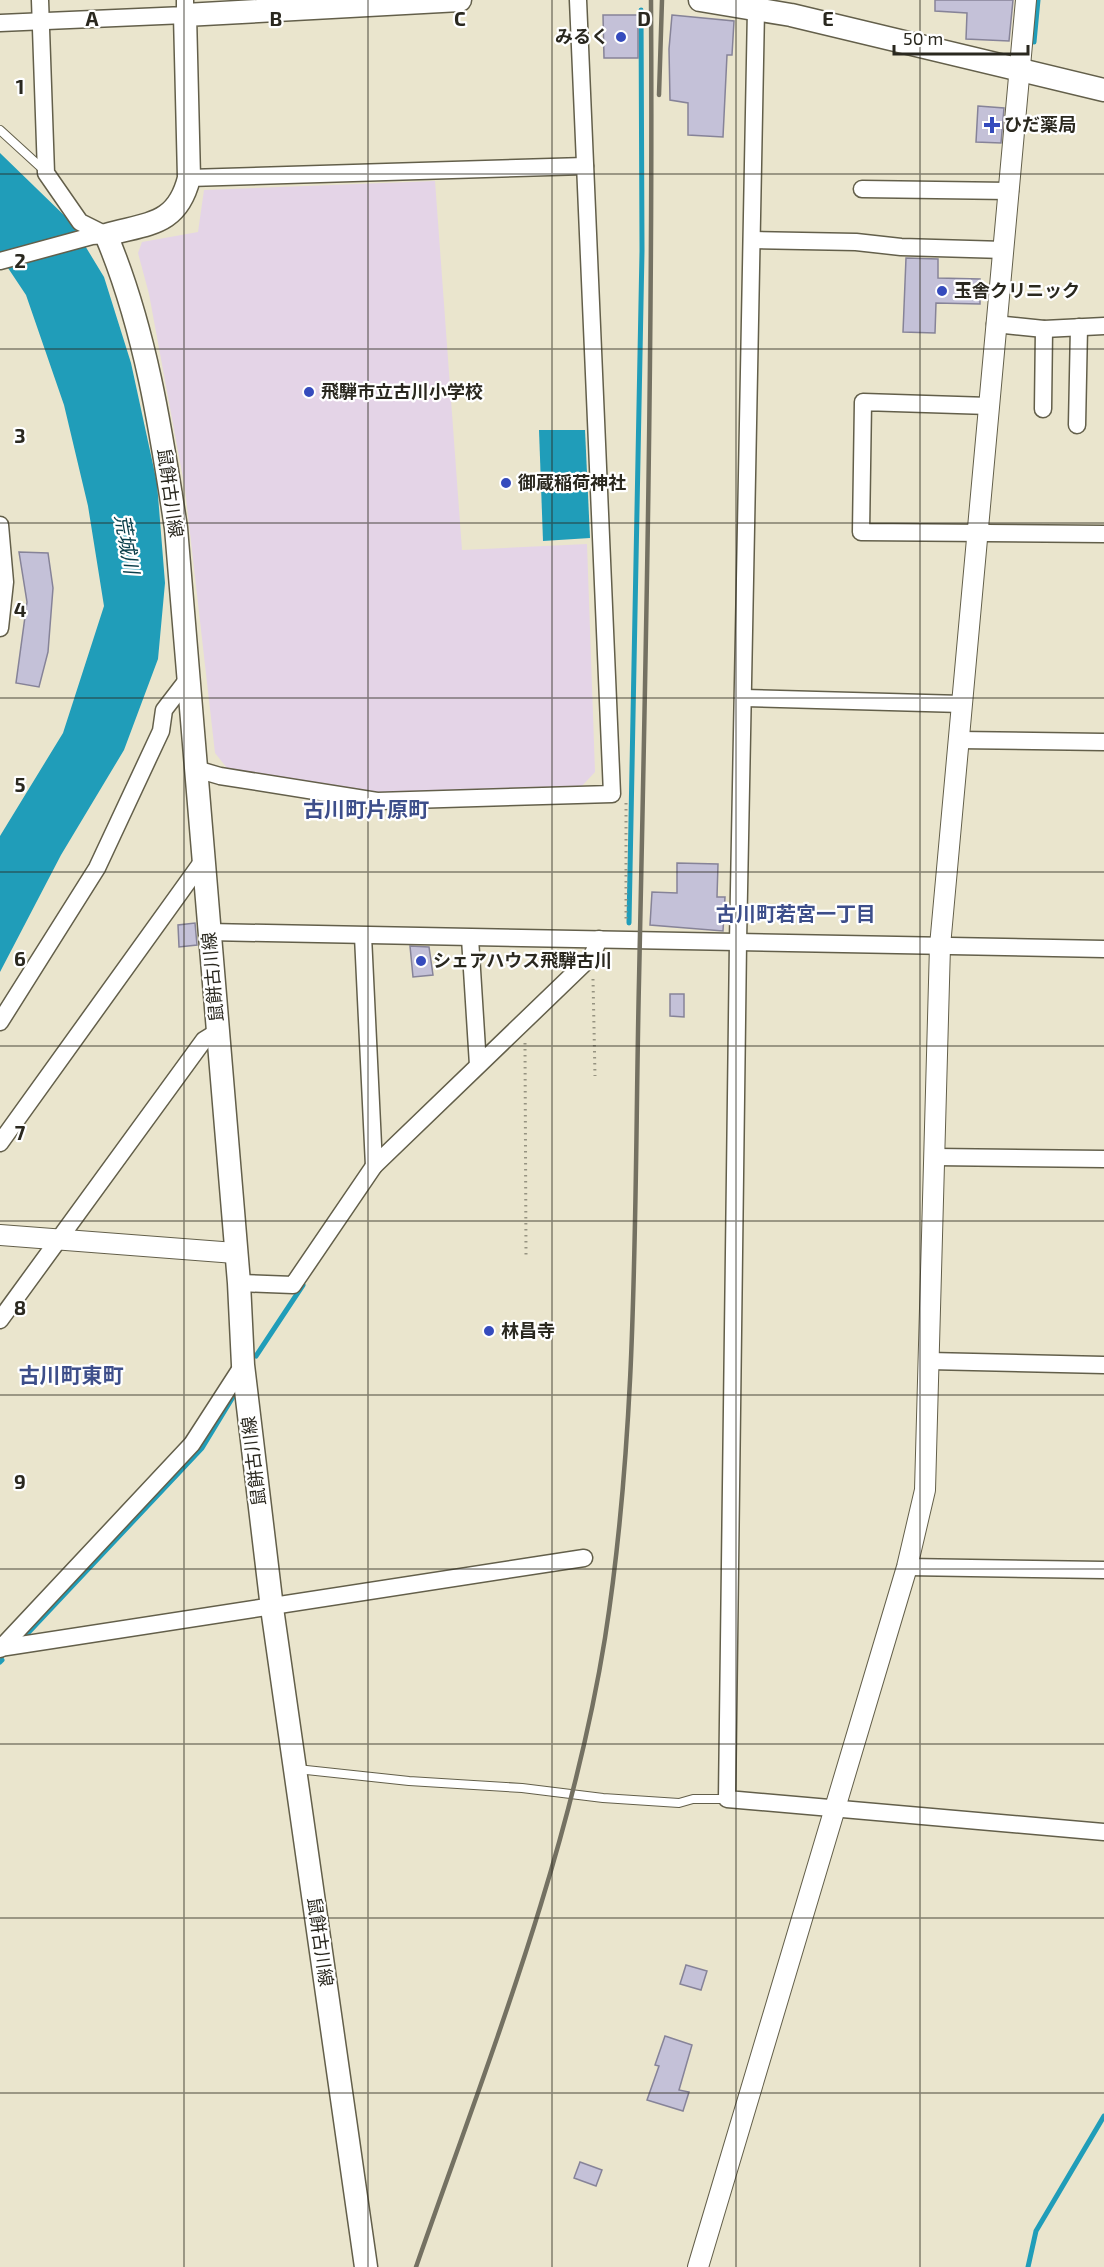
<svg xmlns="http://www.w3.org/2000/svg" width="1104" height="2267" font-family="'Exo 2','Noto Sans JP',sans-serif">
<style>
.education{fill:#e4d4e7}
.water{fill:#209db9}
.lines{fill:none;stroke-linecap:round;stroke-linejoin:round}
.stream{stroke:#209db9;stroke-width:5}
.building{fill:#c4c1d8;stroke:#868398;stroke-width:1.5}
.service-casing{stroke:#635f4a;stroke-width:10}
.minor-casing{stroke:#635f4a;stroke-width:19}
.tertiary-casing{stroke:#635f4a;stroke-width:22}
.secondary-casing{stroke:#635f4a;stroke-width:25}
.path{stroke:#969381;stroke-width:3;stroke-dasharray:1.5 4.5;stroke-linecap:butt}
.service{stroke:#fff;stroke-width:8}
.minor{stroke:#fff;stroke-width:16}
.tertiary{stroke:#fff;stroke-width:20}
.secondary{stroke:#fff;stroke-width:22}
.rail{stroke:#747162;stroke-width:4.5}
.grid{fill:none;stroke:#2a281f;stroke-width:1.5;stroke-opacity:0.55}
.poi-dot{fill:#354bbd;stroke:#fff;stroke-width:2}
.labels{text-anchor:middle;stroke-width:4.5;stroke-linejoin:round;paint-order:stroke}
.poi-label{font-size:18px;font-weight:bold;fill:#2a281f;stroke:#fff;text-anchor:start}
.street-label{font-size:18px;fill:#2a281f;stroke:#fff}
.water-label{font-size:20px;font-style:italic;fill:#093e4a;stroke:#fff}
.neighbourhood-label{font-size:20px;font-weight:bold;fill:#3d4e8a;stroke:#fff}
.quarter-label{font-size:21px;font-weight:bold;fill:#3d4e8a;stroke:#fff}
.grid-label{font-size:20px;text-anchor:middle;font-weight:bold;fill:#2a281f;stroke:#fff;stroke-width:4.5;stroke-linejoin:round;paint-order:stroke}
</style>
<rect width="100%" height="100%" fill="#eae5cd"/>
<polygon class="education" points="435,181 462,550 587,544 595,772 581,787 387,794 227,768 215,753 185,489 149,294 138,253 142,242 198,232 204,190"/>
<g class="water">
<polygon points="0,153 70,221 104,277 131,363 157,483 165,583 158,659 124,750 61,855 0,972 0,836 63,733 104,606 88,506 64,405 26,295 0,256"/>
<polygon points="539,430 585,430 590,538 543,541"/>
</g>
<g class="lines">
<g class="stream">
<polyline points="1034,42 1038,0"/>
<polyline points="629,923 642,251 641,10"/>
<polyline points="256,1356 303,1285"/>
<polyline points="27,1634 202,1448 236,1392"/>
<polyline points="0,1662 2,1660"/>
<polyline points="1028,2267 1036,2231 1104,2116"/>
</g>
</g>
<g class="building">
<polygon points="935,0 1013,0 1009,41 966,39 967,13 935,11"/>
<polygon points="603,15 638,15 638,58 604,58"/>
<polygon points="672,15 734,21 732,55 727,55 723,137 688,135 688,103 670,100 669,49"/>
<polygon points="978,106 1004,108 1001,143 976,142"/>
<polygon points="906,258 938,259 938,278 980,279 980,304 936,303 935,333 903,332"/>
<polygon points="19,552 48,553 53,588 48,652 39,687 16,683 27,602"/>
<polygon points="677,863 718,864 717,897 725,897 723,931 650,925 652,892 677,893"/>
<polygon points="195,923 197,945 179,947 178,925"/>
<polygon points="410,946 429,947 433,975 413,977"/>
<polygon points="670,994 684,994 684,1017 670,1016"/>
<polygon points="686,1965 707,1971 701,1990 680,1984"/>
<polygon points="665,2036 692,2045 679,2090 689,2092 683,2111 647,2100 659,2066 655,2065"/>
<polygon points="580,2162 602,2170 596,2186 574,2178"/>
</g>
<g class="lines">
<defs>
<g id="service">
<polyline points="0,130 46,172"/>
<polyline points="297,1769 409,1781 522,1788 603,1798 679,1803 693,1799 727,1799"/>
</g>
<g id="minor">
<polyline points="40,0 46,173 80,222 106,235"/>
<polyline points="756,9 738,942 727,1799 1104,1832"/>
<polyline points="0,23 185,15 185,0"/>
<polyline points="189,178 585,166"/>
<polyline points="862,189 1010,191"/>
<polyline points="752,240 856,242 901,247 1004,250"/>
<polyline points="0,261 92,236 106,235"/>
<polyline points="995,324 1044,329 1104,326"/>
<polyline points="989,406 863,402 861,532 1104,534"/>
<polyline points="1043,409 1044,329"/>
<polyline points="1077,425 1079,327"/>
<polyline points="0,525 5,582 0,628"/>
<polyline points="744,698 962,704"/>
<polyline points="958,740 1104,742"/>
<polyline points="196,769 220,776 377,801 612,794 578,0"/>
<polyline points="209,932 1104,949"/>
<polyline points="363,936 374,1166"/>
<polyline points="470,938 478,1065"/>
<polyline points="0,1022 97,868 161,731 164,710 187,680"/>
<polyline points="0,1143 202,862"/>
<polyline points="935,1157 1104,1159"/>
<polyline points="239,1283 293,1285 374,1166 592,956 599,939"/>
<polyline points="0,1320 204,1040 217,1032"/>
<polyline points="929,1361 1104,1365"/>
<polyline points="907,1567 1104,1570"/>
<polyline points="0,1648 584,1558"/>
<polyline points="0,1649 192,1444 243,1365"/>
</g>
<g id="tertiary">
<polyline points="0,1235 235,1253"/>
<polyline points="698,2267 907,1567 925,1490 940,946 1026,0"/>
</g>
<g id="secondary">
<polyline points="700,0 791,15 1104,90"/>
<path d="M366 2267 272 1608 243 1365 239 1283 176 528C161 430 145 327 106 235 148 223 177 226 189 178L185 15 460 0"/>
</g>
</defs>
<use href="#service" class="service-casing"/>
<use href="#minor" class="minor-casing"/>
<use href="#tertiary" class="tertiary-casing"/>
<use href="#secondary" class="secondary-casing"/>
<g class="path">
<polyline points="626,803 626,922"/>
<polyline points="593,979 595,1076"/>
<polyline points="525,1043 526,1255"/>
</g>
<use href="#service" class="service"/>
<use href="#minor" class="minor"/>
<use href="#tertiary" class="tertiary"/>
<use href="#secondary" class="secondary"/>
<g class="rail">
<polyline points="659,95 662,0"/>
<path d="M416 2267C488 2061 570 1855 605 1638 639 1421 634 1200 639 981 646 654 653 327 651 0"/>
</g>
</g>
<path class="grid" d="M184 0V2267M368 0V2267M552 0V2267M736 0V2267M920 0V2267M0 174H1104M0 349H1104M0 523H1104M0 698H1104M0 872H1104M0 1046H1104M0 1221H1104M0 1395H1104M0 1569H1104M0 1744H1104M0 1918H1104M0 2093H1104"/>
<g class="poi-dot">
<circle cx="621" cy="37" r="6"/>
<path d="M989 116h6v6h6v6h-6v6h-6v-6h-6v-6h6z"/>
<circle cx="942" cy="291" r="6"/>
<circle cx="309" cy="392" r="6"/>
<circle cx="506" cy="483" r="6"/>
<circle cx="421" cy="961" r="6"/>
<circle cx="489" cy="1331" r="6"/>
</g>
<g class="labels">
<g class="poi-label">
<text x="609" y="43" text-anchor="end">みるく</text>
<text x="1004" y="131">ひだ薬局</text>
<text x="954" y="297">玉舎クリニック</text>
<text x="321" y="398">飛騨市立古川小学校</text>
<text x="518" y="489">御蔵稲荷神社</text>
<text x="433" y="967">シェアハウス飛騨古川</text>
<text x="501" y="1337">林昌寺</text>
</g>
<g class="street-label">
<text transform="translate(170 493) rotate(82)" y="6">鼠餅古川線</text>
<text transform="translate(213 977) rotate(-95)" y="6">鼠餅古川線</text>
<text transform="translate(254 1461) rotate(-97)" y="6">鼠餅古川線</text>
<text transform="translate(320 1942) rotate(82)" y="6">鼠餅古川線</text>
</g>
<g class="water-label">
<text transform="translate(127 544) rotate(80)" y="7">荒城川</text>
</g>
<g class="neighbourhood-label">
<text x="796" y="921">古川町若宮一丁目</text>
</g>
<g class="quarter-label">
<text x="366" y="817">古川町片原町</text>
<text x="71" y="1383">古川町東町</text>
</g>
</g>
<g class="grid-label">
<text x="92" y="26">A</text>
<text x="276" y="26">B</text>
<text x="460" y="26">C</text>
<text x="644" y="26">D</text>
<text x="828" y="26">E</text>
<text x="20" y="94">1</text>
<text x="20" y="268">2</text>
<text x="20" y="443">3</text>
<text x="20" y="617">4</text>
<text x="20" y="792">5</text>
<text x="20" y="966">6</text>
<text x="20" y="1140">7</text>
<text x="20" y="1315">8</text>
<text x="20" y="1489">9</text>
</g>
<path d="M894 45v9h134v-9" fill="none" stroke="#2a281f" stroke-width="3"/>
<text x="903" y="45" font-size="18" fill="#2a281f" stroke="#ffffff" stroke-width="4.5" paint-order="stroke">50 m</text>
</svg>
